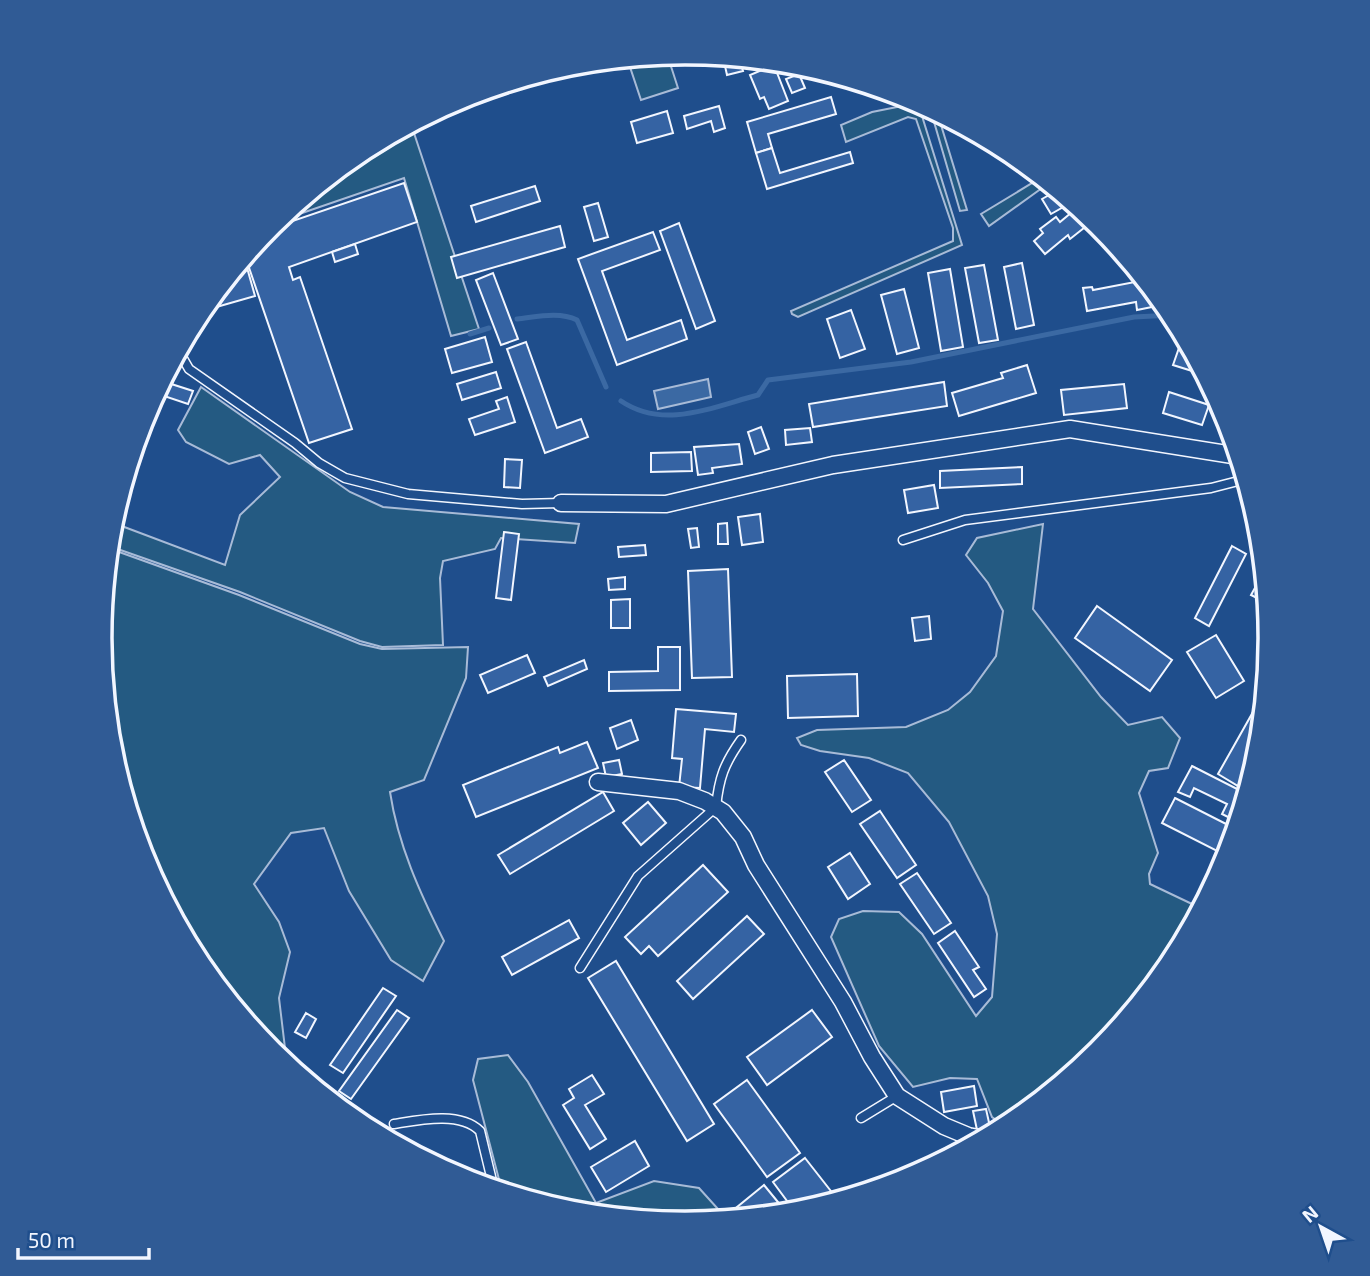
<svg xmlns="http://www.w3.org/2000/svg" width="1370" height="1276" font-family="'Exo 2',sans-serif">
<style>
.green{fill:#245a82;stroke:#a8bbd7;stroke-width:2}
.water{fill:#3b69a3;stroke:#a8bbd7;stroke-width:2}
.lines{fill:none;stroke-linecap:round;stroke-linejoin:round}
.stream{stroke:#3b69a3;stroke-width:5}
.building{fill:#3563a3;stroke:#f2f6ff;stroke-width:2}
.service-casing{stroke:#f2f6ff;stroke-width:11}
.minor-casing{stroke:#f2f6ff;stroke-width:19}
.service{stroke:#1f4e8c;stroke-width:8}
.minor{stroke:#1f4e8c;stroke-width:16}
.rim{fill:none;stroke:#f2f6ff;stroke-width:3.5}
</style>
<rect width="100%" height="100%" fill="#1f4e8c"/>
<g class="green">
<polygon points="667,54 678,88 641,100 627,58"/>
<polygon points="902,106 915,108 922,116 962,245 798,317 792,314 791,311 953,241 953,228 916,119 908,117 846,142 841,125 872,112"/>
<polygon points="930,108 937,112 967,210 960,211"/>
<polygon points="411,124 479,329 451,336 404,178 273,223 360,151"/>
<polygon points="1042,177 1049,183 989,226 981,214"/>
<polygon points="201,387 350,492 383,507 579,524 575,543 501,538 495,549 443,561 440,578 443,645 382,647 360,641 240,592 109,546 111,522 225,565 240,515 280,477 260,455 229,464 186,442 178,430"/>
<polygon points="1043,524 1033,609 1101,697 1128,725 1162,717 1180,738 1168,768 1149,771 1139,793 1158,853 1149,874 1150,884 1192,904 1212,888 1172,964 1099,1052 1006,1127 992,1117 977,1079 950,1078 913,1087 879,1046 831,937 839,919 863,911 899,912 922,934 976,1016 992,997 997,934 988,896 949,822 908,773 869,758 820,751 801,745 797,738 817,730 906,727 948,710 970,692 996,656 1003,611 988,583 966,555 977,538"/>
<path d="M108 548 239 595 360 644 382 649 468 647 466 678 424 780 390 792C398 845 420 893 444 941L423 981 391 960 349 891 324 828 291 833 254 884 279 922 290 952 279 998 287 1065 271 1052 198 963 144 862 111 752 100 638Z"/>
<polygon points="508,1055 528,1082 596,1203 654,1181 699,1188 727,1219 685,1223 570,1212 502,1191 473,1080 478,1059"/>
</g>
<polygon class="water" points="708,379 711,397 658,409 654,391"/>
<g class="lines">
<g class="stream">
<path d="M517 319C536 317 559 311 577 320L606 387"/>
<polyline points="470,334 489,328"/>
<path d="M621 401C664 430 712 407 758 395L768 380 911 362 1134 317 1173 315"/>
</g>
</g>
<g class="building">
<polygon points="706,55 739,58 743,71 727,75 723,57 707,61"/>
<polygon points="774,65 788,101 769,109 764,97 760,99 750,75"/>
<polygon points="799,74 805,88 792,93 786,79"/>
<polygon points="831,97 836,114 768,134 772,148 756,153 747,122"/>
<polygon points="719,106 725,128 714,132 711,121 687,129 684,116"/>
<polygon points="667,111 673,133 637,143 631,122"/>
<polygon points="772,148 780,173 850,152 853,163 767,189 756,153"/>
<polygon points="404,183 417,222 289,267 293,280 300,277 352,429 309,443 245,256 266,230"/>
<polygon points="535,186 540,201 476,222 471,206"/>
<polygon points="1058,190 1072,202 1051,214 1042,199"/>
<polygon points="598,203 608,237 594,241 584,207"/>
<polygon points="1078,207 1094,220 1070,239 1068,235 1045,254 1034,241 1043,233 1040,229 1056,217 1060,222"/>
<polygon points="679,223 715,321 696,329 660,231"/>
<polygon points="560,226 565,247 457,278 451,257"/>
<polygon points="653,232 660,250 602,271 627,340 681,320 687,339 617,365 578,259"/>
<polygon points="355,244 358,254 335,262 332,252"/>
<polygon points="244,257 255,296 213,308 211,302 206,303"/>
<polygon points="1022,263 1034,325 1016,329 1004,267"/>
<polygon points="984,265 998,340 979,343 965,268"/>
<polygon points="950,269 963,347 941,351 928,273"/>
<polygon points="493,273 518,339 501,345 476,280"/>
<polygon points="1145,280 1154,291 1157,306 1137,310 1136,302 1087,311 1083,288 1092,287 1093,290"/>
<polygon points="904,289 919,348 897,354 881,295"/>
<polygon points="851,310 865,349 840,358 827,319"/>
<polygon points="485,337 492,362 452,373 445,349"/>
<polygon points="526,342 557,428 581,419 588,437 545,453 507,349"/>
<polygon points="1180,345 1191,348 1205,375 1173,365"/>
<polygon points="1027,365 1036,393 959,416 952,393 1003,378 1001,373"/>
<polygon points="496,372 501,388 462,400 457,384"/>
<polygon points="162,381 193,391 188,404 155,393"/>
<polygon points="944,382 947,406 813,427 809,404"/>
<polygon points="1124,384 1127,408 1064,415 1061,390"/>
<polygon points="1169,392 1209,405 1202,425 1163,413"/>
<polygon points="507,397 515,422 475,435 469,419 499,409 496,401"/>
<polygon points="761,427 769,449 755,454 748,432"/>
<polygon points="810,428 812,442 786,445 785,430"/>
<polygon points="739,444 742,464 712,468 713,473 698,475 694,447"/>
<polygon points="691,452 692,471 651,472 651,453"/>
<polygon points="505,459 522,460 520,488 504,487"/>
<polygon points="1022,467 1022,484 940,488 940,471"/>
<polygon points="934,485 938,508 908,513 904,490"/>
<polygon points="760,514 763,542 742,545 738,517"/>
<polygon points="727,523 728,544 718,544 718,524"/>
<polygon points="697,528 699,547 691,548 688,529"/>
<polygon points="504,532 519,534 511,600 496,598"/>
<polygon points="645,545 646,555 619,557 618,547"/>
<polygon points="1232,546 1246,554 1209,626 1195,618"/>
<polygon points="728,569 732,677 692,678 688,571"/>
<polygon points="1262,575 1264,576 1267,603 1251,595"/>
<polygon points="625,577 625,589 609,590 608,579"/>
<polygon points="630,599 630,628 611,628 611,600"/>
<polygon points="1097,606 1172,660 1150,691 1075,638"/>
<polygon points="929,616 931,639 915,641 912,618"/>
<polygon points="1216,635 1244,681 1216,698 1187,652"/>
<polygon points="658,647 680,647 680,690 609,691 609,672 658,671"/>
<polygon points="527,655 535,673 488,693 480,675"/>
<polygon points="584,660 587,669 548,686 544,677"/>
<polygon points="1268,667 1265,697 1256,693"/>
<polygon points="857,674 858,716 788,718 787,676"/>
<polygon points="676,709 736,714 734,732 705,729 700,788 679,787 682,759 672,758"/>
<polygon points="1253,712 1263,718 1260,747 1238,786 1218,774"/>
<polygon points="631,720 638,740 617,749 610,728"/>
<polygon points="587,742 598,768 476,817 463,785 558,747 560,753"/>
<polygon points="619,760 622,774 606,777 603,763"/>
<polygon points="844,760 871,800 852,812 825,772"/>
<polygon points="1192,766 1247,794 1236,821 1222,814 1227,804 1194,788 1190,797 1178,792"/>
<polygon points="603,792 614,811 510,874 498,855"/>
<polygon points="1175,798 1236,829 1223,854 1162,823"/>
<polygon points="648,802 666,823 641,845 623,823"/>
<polygon points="880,811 916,865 897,878 860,824"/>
<polygon points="850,853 870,884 848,899 828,867"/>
<polygon points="703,865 728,892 658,956 649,946 641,954 625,937"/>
<polygon points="917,873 951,923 934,934 900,884"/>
<polygon points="747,916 764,934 693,999 677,981"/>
<polygon points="569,920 579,938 512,975 502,957"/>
<polygon points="955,931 979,967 973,970 986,989 974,997 938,943"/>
<polygon points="616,961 714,1124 687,1141 588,978"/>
<polygon points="383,988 396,996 343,1073 330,1065"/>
<polygon points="397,1010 409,1018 351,1099 339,1091"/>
<polygon points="812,1010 832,1037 767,1085 747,1057"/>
<polygon points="306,1013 316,1019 306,1038 295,1032"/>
<polygon points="592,1075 604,1094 585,1105 606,1139 590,1149 563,1105 574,1098 569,1089"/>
<polygon points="747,1080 800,1153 767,1177 714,1104"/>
<polygon points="974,1086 977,1106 944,1112 941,1092"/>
<polygon points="986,1109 990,1127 977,1130 973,1111"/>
<polygon points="635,1141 649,1166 606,1192 591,1167"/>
<polygon points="805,1158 834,1195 818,1206 796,1213 773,1182"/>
<polygon points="764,1185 782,1207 773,1215 762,1216 755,1208 744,1218 736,1218 731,1212"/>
</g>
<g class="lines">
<defs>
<g id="service">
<polyline points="178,350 189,369 295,443 319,463 345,478 408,494 522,504 561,503"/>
<polyline points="903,540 965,520 1211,488 1246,479"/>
<path d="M580 968 638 876 716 807C719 778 724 764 741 740"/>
<polyline points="861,1118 897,1096"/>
<path d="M394 1124C419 1120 460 1111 480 1131L494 1189"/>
</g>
<g id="minor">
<polyline points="561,503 666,504 833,465 1070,429 1239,456"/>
<polyline points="598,782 679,791 705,801 723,812 743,837 756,865 843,1002 872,1057 897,1096 944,1126 968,1136 984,1139"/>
</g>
</defs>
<use href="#service" class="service-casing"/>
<use href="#minor" class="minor-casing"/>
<use href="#service" class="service"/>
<use href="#minor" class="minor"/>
</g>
<path d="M0 0H1370V1276H0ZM112 638a573 573 0 1 1 1146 0a573 573 0 1 1-1146 0Z" fill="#305b95" fill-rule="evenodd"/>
<path class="rim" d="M112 638a573 573 0 1 1 1146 0a573 573 0 1 1-1146 0Z"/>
<g transform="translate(1321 1227) rotate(320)" stroke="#1f4e8c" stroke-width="5" paint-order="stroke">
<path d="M0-5L12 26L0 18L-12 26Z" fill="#f2f6ff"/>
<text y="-10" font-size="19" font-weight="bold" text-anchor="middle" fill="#f2f6ff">N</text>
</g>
<path d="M18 1248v10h131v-10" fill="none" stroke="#f2f6ff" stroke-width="3.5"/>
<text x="28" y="1248" font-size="21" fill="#f2f6ff" stroke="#1f4e8c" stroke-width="5" paint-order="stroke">50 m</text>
</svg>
